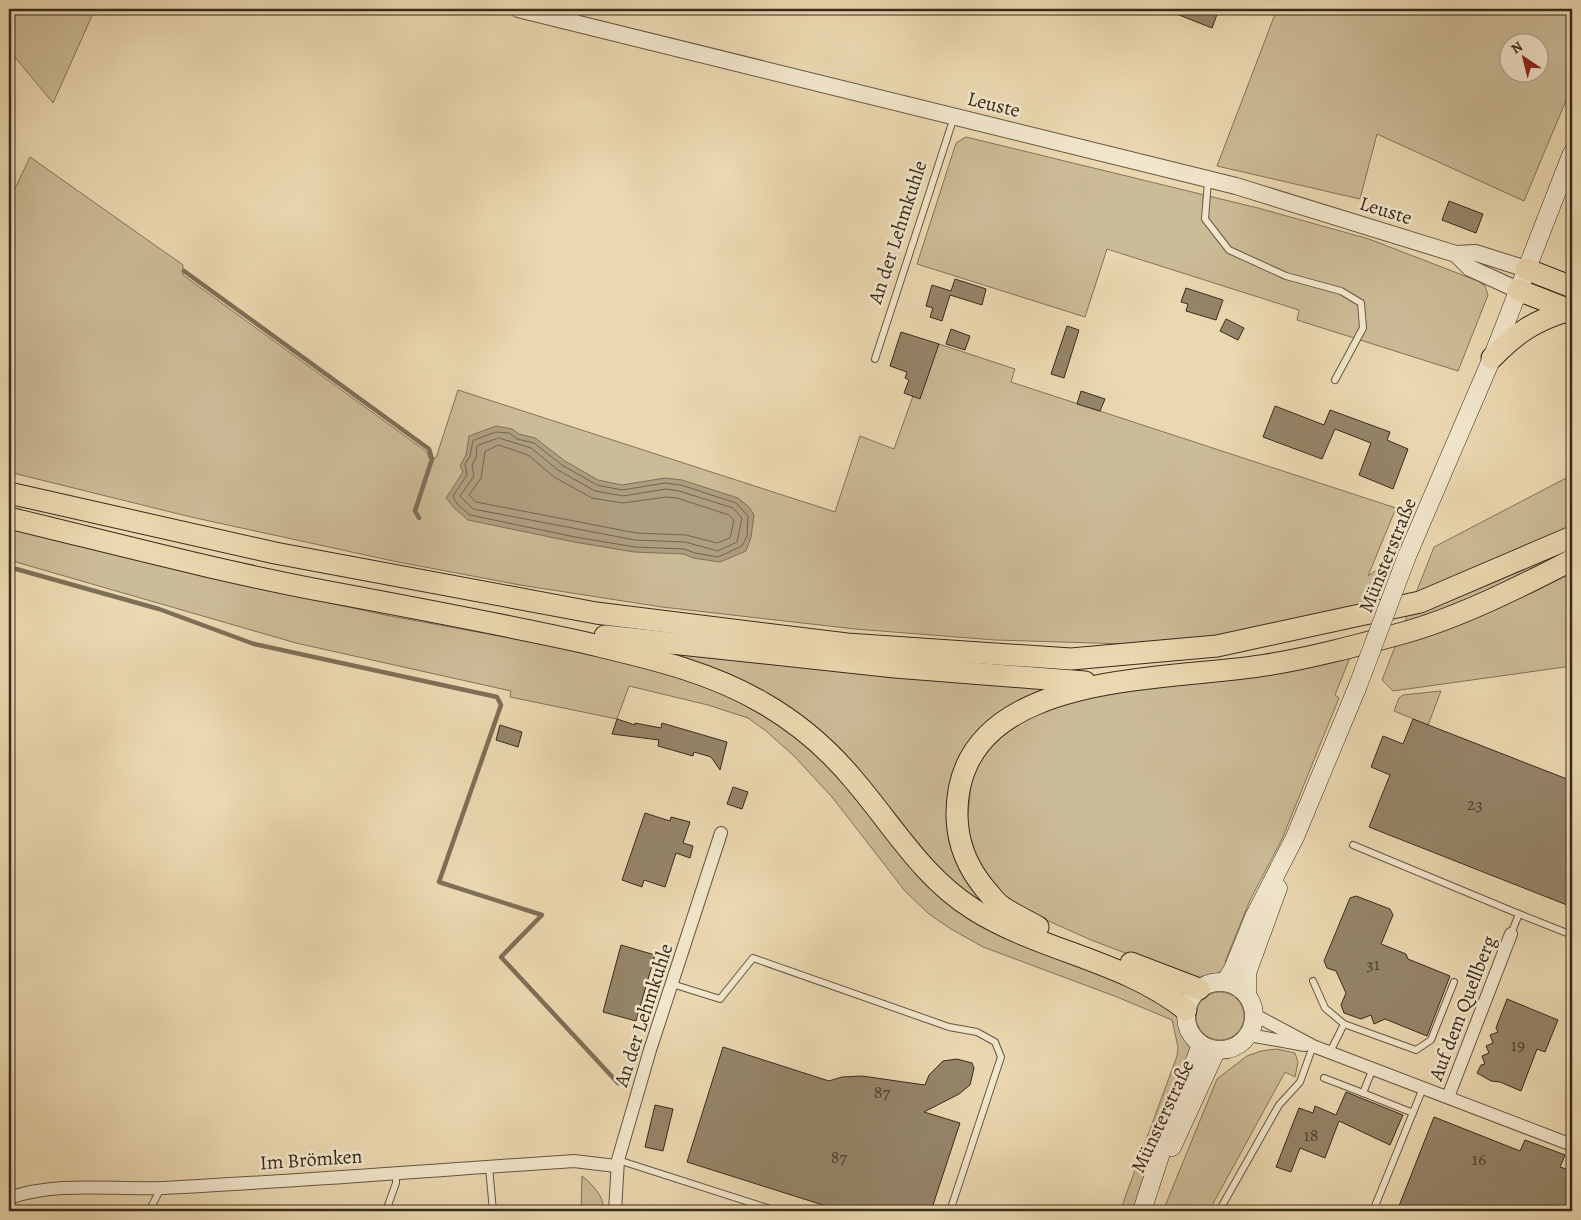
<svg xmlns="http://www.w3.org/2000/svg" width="1581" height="1220" font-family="Alegreya,serif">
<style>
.green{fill:#ccbb97;stroke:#82735a;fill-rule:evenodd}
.water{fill:#ae9d7e;stroke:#7e6f57}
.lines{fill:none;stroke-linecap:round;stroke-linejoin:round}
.shore{stroke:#72644e;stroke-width:1}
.stream{stroke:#7e6f57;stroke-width:4.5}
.building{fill:#958569;stroke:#372b1d}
.service-casing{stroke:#645642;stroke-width:8}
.minor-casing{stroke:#645642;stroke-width:14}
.tertiary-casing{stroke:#645642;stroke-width:18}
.secondary-casing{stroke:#372b1d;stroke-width:19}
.trunk-casing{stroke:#372b1d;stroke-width:23}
.service{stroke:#f2e6cc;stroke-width:6}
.minor{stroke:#f2e6cc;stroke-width:12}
.tertiary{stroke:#f2e6cc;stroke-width:16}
.secondary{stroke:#f2e6cc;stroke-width:18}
.trunk{stroke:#ebd8b0;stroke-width:21}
.secondary-bridge-casing{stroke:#372b1d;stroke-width:19;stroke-linecap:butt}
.secondary-bridge{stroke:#f2e6cc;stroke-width:18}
.labels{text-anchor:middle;stroke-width:5;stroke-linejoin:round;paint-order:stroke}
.number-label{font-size:18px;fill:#4e4230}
.street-label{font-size:20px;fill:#372b1d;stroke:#f2e6cc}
</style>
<rect width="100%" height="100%" fill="#ebd8b0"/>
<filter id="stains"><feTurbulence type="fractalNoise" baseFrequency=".004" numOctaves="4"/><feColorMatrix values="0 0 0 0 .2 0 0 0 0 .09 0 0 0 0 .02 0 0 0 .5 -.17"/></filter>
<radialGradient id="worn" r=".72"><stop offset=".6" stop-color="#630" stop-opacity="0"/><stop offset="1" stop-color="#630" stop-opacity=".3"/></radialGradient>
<g class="green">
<polygon points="9,9 95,9 53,103 9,50"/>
<path d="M1277 9H1572V86L1524 201 1377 134 1360 199 1217 166ZM1508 42H1538V72H1508Z"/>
<polygon points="966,137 1258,208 1369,239 1478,281 1485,286 1488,295 1458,371 1297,320 1299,310 1107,249 1085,317 917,264 956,143"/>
<polygon points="30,157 183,265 183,275 427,452 429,458 436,458 458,390 835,512 860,436 894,449 913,396 939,344 1015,369 1011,382 1396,508 1368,576 1387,563 1371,605 1201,639 1127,644 995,640 855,629 662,607 520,585 393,561 191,517 9,472 9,201"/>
<polygon points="1572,475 1572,666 1393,691 1382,680 1434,547"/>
<polygon points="9,527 206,576 385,615 614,657 722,690 781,723 830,763 907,860 1180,1016 1190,1046 1190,1058 1133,1211 1120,1211 1177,1056 1178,1047 1172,1020 1117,997 983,947 951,929 929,914 905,891 832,797 794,756 766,731 748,718 708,705 629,686 617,719 510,697 511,691 296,643 9,560"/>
<polygon points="675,654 900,678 1054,688 1013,708 952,800 996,912 943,877 860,774"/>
<polygon points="1351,655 1335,695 1339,698 1282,839 1250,900 1225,962 1228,966 1217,975 1197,980 1091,940 1044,919 1011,902 984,876 966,834 972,774 994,740 1041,708 1123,690 1218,681"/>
<polygon points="1441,691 1428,725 1394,711 1399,698 1403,695"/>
<circle cx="1220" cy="1016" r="24"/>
<polygon points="1277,1049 1295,1053 1298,1062 1295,1077 1285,1072 1209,1211 1163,1211 1217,1079 1247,1056 1261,1051"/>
<path d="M582 1176C593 1185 604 1196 604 1211H581Z"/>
</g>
<polygon class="water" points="496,426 512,429 519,434 535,438 565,461 598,480 622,485 665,478 682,480 738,498 749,507 754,515 751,537 746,551 720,562 693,558 684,554 634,552 574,542 468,520 454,508 446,498 463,472 460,466 466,455 469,436"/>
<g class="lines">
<g class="shore">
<polygon points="496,432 509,433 517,439 534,443 562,465 597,485 622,490 665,483 681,485 736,503 748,516 747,536 742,546 718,557 695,553 684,549 635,547 575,537 470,515 457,504 453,496 467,475 465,464 470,456 473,441"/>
<polygon points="499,438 531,448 558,470 595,491 623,496 666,489 679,491 733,508 742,518 737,542 718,551 685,542 635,540 473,509 460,496 474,476 472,465 476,458 477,446"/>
<polygon points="499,445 528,455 554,477 592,498 623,503 666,497 677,498 729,515 734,520 730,538 717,543 686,535 636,533 476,502 469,495 481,478 485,452"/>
</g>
<g class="stream">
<polyline points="184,271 429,449 432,459 415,511 419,518"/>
<polyline points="9,567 159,609 254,644 497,697 501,705 439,882 542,915 501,957 618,1083"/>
</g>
</g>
<g class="building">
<polygon points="1164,9 1219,9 1212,28"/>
<polygon points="1449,201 1483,214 1476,233 1442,220"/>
<polygon points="955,279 986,289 982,305 950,295 942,321 930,317 933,308 926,306 932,285 951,291"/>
<polygon points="1186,288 1223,300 1216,320 1186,311 1188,304 1181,302"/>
<polygon points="1226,319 1244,328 1238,340 1220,331"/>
<polygon points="1067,326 1079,330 1064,378 1051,374"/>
<polygon points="951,329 970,336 965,350 946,344"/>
<polygon points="901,332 939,344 920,399 904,393 909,380 905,378 907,372 890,366"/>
<polygon points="1081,391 1105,399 1100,411 1077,404"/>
<polygon points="1275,406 1324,425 1330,410 1390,432 1387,440 1408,449 1393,489 1359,475 1371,443 1335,429 1322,459 1263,437"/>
<polygon points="617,719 635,725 635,723 661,728 662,723 727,742 720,770 711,757 694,752 693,756 658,746 659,740 612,734"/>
<polygon points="1413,719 1572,781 1572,907 1369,827 1390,775 1371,767 1383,736 1403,744"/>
<polygon points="500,725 522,732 518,747 496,740"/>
<polygon points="733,787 748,792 742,809 727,804"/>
<polygon points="645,813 670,821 671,817 690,822 683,843 693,846 690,858 676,853 665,887 644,880 642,887 622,880"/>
<polygon points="1356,896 1390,909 1393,915 1381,944 1406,954 1408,959 1450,976 1427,1036 1385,1019 1374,1024 1371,1015 1361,1019 1344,1013 1341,1005 1346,993 1336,971 1327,968 1324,961 1350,898"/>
<polygon points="621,945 655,955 636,1021 603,1012"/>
<polygon points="1507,999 1558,1020 1545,1052 1537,1049 1521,1091 1500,1082 1491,1081 1477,1073 1481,1065 1485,1064 1482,1056 1489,1053 1486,1046 1493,1043 1490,1035 1498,1032 1496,1028"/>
<polygon points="723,1047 829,1081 842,1077 862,1076 925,1085 929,1075 943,1061 957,1059 972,1063 974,1068 970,1085 959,1094 924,1112 960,1123 931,1211 825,1211 826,1206 687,1162"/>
<polygon points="1346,1092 1403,1115 1390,1145 1339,1121 1325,1158 1300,1148 1291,1172 1276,1167 1299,1108 1313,1113 1315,1106 1336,1115"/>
<polygon points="655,1105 673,1109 663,1151 645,1147"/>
<polygon points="1434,1117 1520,1151 1525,1140 1565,1155 1560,1167 1572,1171 1572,1211 1397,1211"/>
</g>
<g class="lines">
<defs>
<g id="service">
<polyline points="1208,181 1205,219 1229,250 1286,276 1341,291 1361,303 1363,328 1335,380"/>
<polyline points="875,359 954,117"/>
<polyline points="1353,845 1519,914 1511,934"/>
<polyline points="1519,914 1572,935"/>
<polyline points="1313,981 1325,1008 1344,1024"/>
<polyline points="672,984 720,999 753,958 949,1027 977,1032 995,1042 1001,1057 950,1211"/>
<polyline points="1330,1052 1344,1024 1416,1050 1431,1040 1454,982"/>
<polyline points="1373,1068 1363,1093 1413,1113"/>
<polyline points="1324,1078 1363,1093"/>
<polyline points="618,1160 777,1211"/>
<polyline points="489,1167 493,1211"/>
<polyline points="149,1211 161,1188"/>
<polyline points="386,1211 396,1183 396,1172"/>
<polyline points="1219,1211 1279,1105 1300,1082 1313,1046"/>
<polyline points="1373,1211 1423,1088"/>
</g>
<g id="minor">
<polyline points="570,20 575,9"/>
<polyline points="1255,1015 1313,1046 1572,1145"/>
<polyline points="1249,1035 1305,1045"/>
<polyline points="1448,1097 1511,934"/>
<path d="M9 1198C58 1181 112 1190 163 1188 300 1181 437 1170 574 1161L616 1166"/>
<polyline points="615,1211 618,1160 650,1050 721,833"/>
</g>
<g id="tertiary">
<polyline points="518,9 1236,186 1456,254 1476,253 1526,269"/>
<polyline points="1456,254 1470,268 1518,290"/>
</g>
<g id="secondary">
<polyline points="1407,556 1492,358 1572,153"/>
<circle cx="1220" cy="1016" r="34"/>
<polyline points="1225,982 1233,969 1254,917 1295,837 1357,688"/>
<polyline points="1247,994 1247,973 1278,888"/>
<polyline points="1172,1147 1216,1051"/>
<polyline points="1142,1211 1174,1113 1201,1045"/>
</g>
<g id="trunk">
<polyline points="1526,269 1572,287"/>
<polyline points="1518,290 1572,311"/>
<path d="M1492 358C1517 332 1536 320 1570 310"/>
<polyline points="9,493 275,553 596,613 847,644 1071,659 1217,646 1420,602 1572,537"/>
<path d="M9 518C113 543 218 571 324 591 410 607 496 623 582 642 644 657 707 670 763 703 796 722 828 749 853 779 892 824 921 876 973 909 1039 951 1124 960 1186 1010"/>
<polyline points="605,636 895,667 1085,682"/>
<path d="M1038 927C1026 920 1012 914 1001 906 995 902 991 895 986 890 968 868 958 846 957 817 954 668 1167 682 1266 665 1311 658 1359 645 1403 633 1458 618 1522 586 1572 560"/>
<polyline points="1131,963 1199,989"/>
</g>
</defs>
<use href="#service" class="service-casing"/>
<use href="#minor" class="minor-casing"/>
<use href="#tertiary" class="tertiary-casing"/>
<use href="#secondary" class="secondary-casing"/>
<use href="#trunk" class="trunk-casing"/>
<use href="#service" class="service"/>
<use href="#minor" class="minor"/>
<use href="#tertiary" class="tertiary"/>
<use href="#secondary" class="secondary"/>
<use href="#trunk" class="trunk"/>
<defs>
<polyline id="secondary-bridge" points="1357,688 1407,556"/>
</defs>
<use href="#secondary-bridge" class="secondary-bridge-casing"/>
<use href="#secondary-bridge" class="secondary-bridge"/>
</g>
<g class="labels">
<g class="number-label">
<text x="1475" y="810">23</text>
<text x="1373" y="970">31</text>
<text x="1518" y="1051">19</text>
<text x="882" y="1098">87</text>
<text x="1311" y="1141">18</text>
<text x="839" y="1163">87</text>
<text x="1479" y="1165">16</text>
</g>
<g class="street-label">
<text transform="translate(994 104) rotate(14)" y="7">Leuste</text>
<text transform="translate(1386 210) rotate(17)" y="7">Leuste</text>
<text transform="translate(897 232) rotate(-72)" y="7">An der Lehmkuhle</text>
<text transform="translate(1387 555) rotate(-68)" y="7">Münsterstraße</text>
<text transform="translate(1462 1008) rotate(-69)" y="7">Auf dem Quellberg</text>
<text transform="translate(643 1015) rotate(-72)" y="7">An der Lehmkuhle</text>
<text transform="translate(1162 1116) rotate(-65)" y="7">Münsterstraße</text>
<text transform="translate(311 1159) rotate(-4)" y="7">Im Brömken</text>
</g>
</g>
<rect width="1581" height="1220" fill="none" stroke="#ebd8b0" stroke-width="30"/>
<rect x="10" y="10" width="1561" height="1200" fill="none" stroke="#372b1d" stroke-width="2.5"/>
<rect x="15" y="15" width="1551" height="1190" fill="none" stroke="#372b1d"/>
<g transform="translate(1524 58) rotate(325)"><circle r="24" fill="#f2e6cc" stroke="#a79b86"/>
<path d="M0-4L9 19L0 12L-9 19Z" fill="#8f2418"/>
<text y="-8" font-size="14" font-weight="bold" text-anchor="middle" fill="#372b1d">N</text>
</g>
<rect width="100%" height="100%" filter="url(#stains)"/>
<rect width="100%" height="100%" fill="url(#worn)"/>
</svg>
